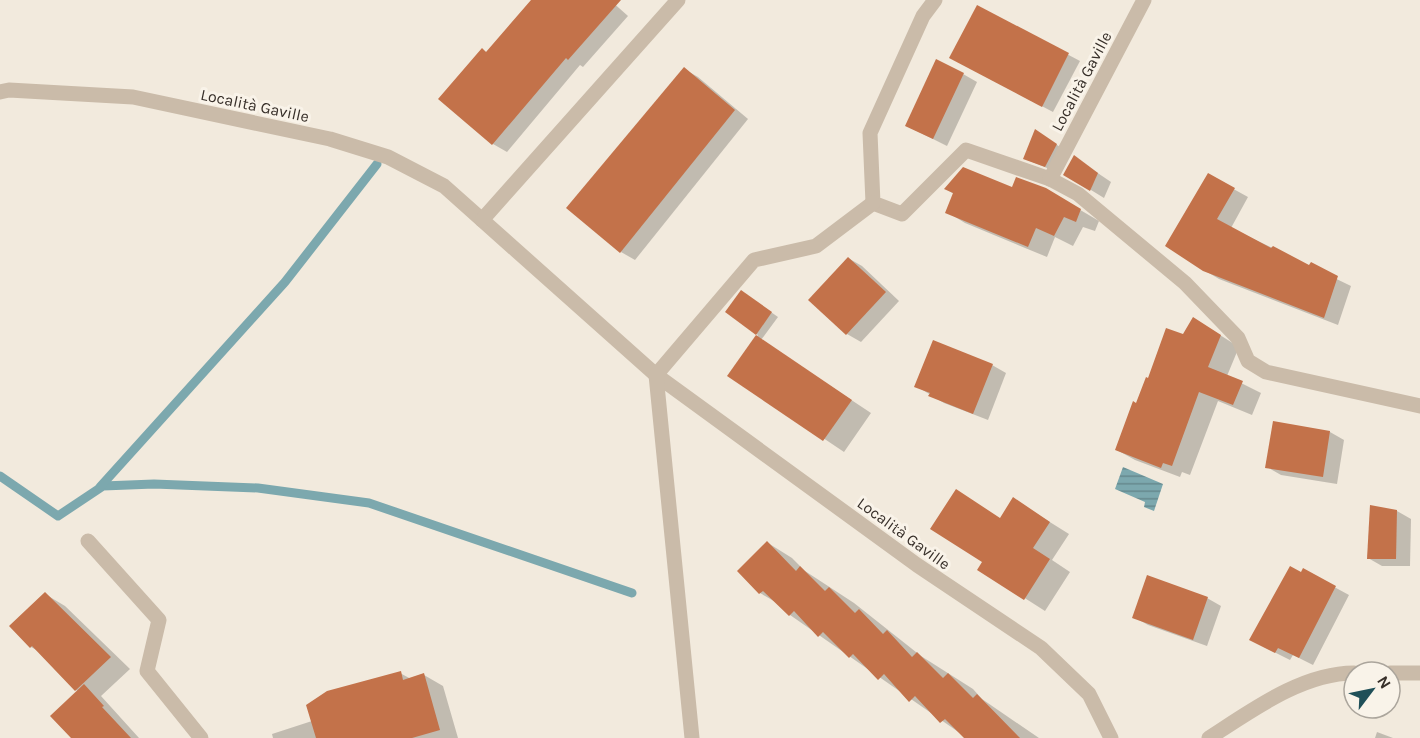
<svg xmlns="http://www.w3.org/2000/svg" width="1420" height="738" font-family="Karla,sans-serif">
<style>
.water{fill:url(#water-rules)}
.shadow{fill:#0003}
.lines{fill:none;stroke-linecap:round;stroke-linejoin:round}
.stream{stroke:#7ca8ae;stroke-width:9}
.building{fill:#c3724a}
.street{stroke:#cabba9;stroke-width:15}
.labels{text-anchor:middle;stroke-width:6;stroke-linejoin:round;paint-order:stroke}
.street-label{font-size:16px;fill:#372f29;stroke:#f9f3e9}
</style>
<defs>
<pattern id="water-rules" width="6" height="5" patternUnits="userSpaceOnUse" patternTransform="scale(1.5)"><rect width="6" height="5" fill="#7ca8ae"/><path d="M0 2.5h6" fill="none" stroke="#66898e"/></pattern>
</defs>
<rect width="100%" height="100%" fill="#f2eadd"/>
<polygon class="water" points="1123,467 1163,484 1154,511 1144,507 1145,502 1115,489"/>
<g class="shadow">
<polygon points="533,0 610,0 628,16 583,67 580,65 507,152 493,144 440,99 482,50 488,53"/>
<polygon points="978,7 1080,61 1053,112 962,64"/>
<polygon points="684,69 698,77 748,119 635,260 621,252"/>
<polygon points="963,74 977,82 947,146 907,126"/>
<polygon points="1042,135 1063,149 1052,170 1025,159"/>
<polygon points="1074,157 1111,182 1104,198 1065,174"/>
<polygon points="1208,175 1248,197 1231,228 1351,286 1338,325 1219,279 1204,270"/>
<polygon points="946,189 1012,189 1065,201 1099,221 1095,231 1083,227 1073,246 1055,237 1047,257 965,223 947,212 954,194"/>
<polygon points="848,258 862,266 899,301 861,342 847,334 810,300"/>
<polygon points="748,296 778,317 761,340 871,413 844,452 729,375 758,335 727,312"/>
<polygon points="1212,330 1239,347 1227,376 1261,393 1252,415 1218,401 1190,475 1182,472 1180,477 1135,460 1117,450 1149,380 1184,336"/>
<polygon points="992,365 1006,373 988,420 944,403 916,386"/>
<polygon points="1274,423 1330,432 1344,440 1337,484 1281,475 1267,467"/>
<polygon points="1013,499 1069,534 1052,560 1070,572 1045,611 979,569"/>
<polygon points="1397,511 1411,519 1410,566 1382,566 1368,558"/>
<polygon points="768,543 792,558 805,571 854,603 921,656 973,689 982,699 1039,738 967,738 790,615 779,604 760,593"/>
<polygon points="1303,570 1349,595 1313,665 1293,655 1290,660 1264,647"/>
<polygon points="45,594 65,606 130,669 101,696 139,738 73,738 78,692 40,652 31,647"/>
<polygon points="1207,598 1221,606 1207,646 1148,625 1134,617"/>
<polygon points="400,673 411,679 424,675 443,686 458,738 273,738 272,734 312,721"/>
<polygon points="1377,732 1393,738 1375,738"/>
</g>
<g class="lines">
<g class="stream">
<polyline points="0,476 58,516 103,486 154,484 258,488 369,503 632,593"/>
<polyline points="100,487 285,282 377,164"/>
</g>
</g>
<g class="building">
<polygon points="531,0 621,0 568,60 566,58 492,145 438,99 482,48 486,52"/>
<polygon points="977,5 1069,53 1042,107 949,58"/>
<polygon points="936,59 964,73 933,139 905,126"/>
<polygon points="684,67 735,110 620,253 566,208"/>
<polygon points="1035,129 1057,144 1045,167 1023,159"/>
<polygon points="1074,155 1098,173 1090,191 1063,175"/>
<polygon points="963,167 1012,187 1016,177 1046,188 1081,209 1076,222 1064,217 1054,236 1036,228 1028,247 945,213 953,193 944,189"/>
<polygon points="1208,173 1235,188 1217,219 1271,248 1273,246 1309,265 1311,262 1338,276 1324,318 1203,271 1165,246"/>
<polygon points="848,257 886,292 846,335 808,300"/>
<polygon points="741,290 772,312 756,335 725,312"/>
<polygon points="1193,317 1221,335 1208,367 1243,381 1233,405 1199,392 1172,466 1163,463 1161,468 1115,450 1133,401 1136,403 1146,377 1148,378 1166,328 1183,334"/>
<polygon points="756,335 852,400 823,441 727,376"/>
<polygon points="933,340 993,364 973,414 928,396 930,393 914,387"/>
<polygon points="1273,421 1330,431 1323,477 1265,468"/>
<polygon points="956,489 1000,518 1013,497 1050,522 1033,548 1050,559 1024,600 977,570 982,562 930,529"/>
<polygon points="1370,505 1397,510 1396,559 1367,559"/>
<polygon points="767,541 796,571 800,566 825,591 829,587 855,613 859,609 883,634 887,630 912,657 917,652 943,678 948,673 973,698 977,694 1020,738 964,738 945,719 940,723 915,696 909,702 884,674 878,680 853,654 849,658 823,632 818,637 794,611 789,616 763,591 759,594 737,571"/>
<polygon points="1290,566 1301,572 1303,568 1336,586 1299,658 1278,648 1275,653 1249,640"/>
<polygon points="1147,575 1208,597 1193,640 1132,618"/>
<polygon points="45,592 111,657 75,691 32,646 30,648 9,626"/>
<polygon points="401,671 403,680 424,673 440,730 412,738 316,738 306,705 327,691"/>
<polygon points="84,684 104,706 102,707 131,738 71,738 50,716"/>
</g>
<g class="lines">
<g class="street">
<polyline points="935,0 923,16 870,133 873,203 902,214 966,150 1050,179 1078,194 1185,283 1238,338 1248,361 1266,372 1420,406"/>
<polyline points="0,92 9,90 133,97 330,139 388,157 444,186 656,375 917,565 1041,648 1089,694 1111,738"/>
<polyline points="1050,179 1144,0"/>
<polyline points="482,220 678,0"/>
<polyline points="88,541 159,620 147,671 201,738"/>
<polyline points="1390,673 1420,673"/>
<polyline points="692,738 656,375 754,260 816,246 873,203"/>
<path d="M1209 738C1251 711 1302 673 1354 673"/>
</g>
</g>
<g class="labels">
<g class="street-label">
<text transform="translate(1081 81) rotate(-62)" y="6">Località Gaville</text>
<text transform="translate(255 105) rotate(12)" y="6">Località Gaville</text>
<text transform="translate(904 533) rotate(36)" y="6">Località Gaville</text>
</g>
</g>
<g transform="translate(1372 690) rotate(58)"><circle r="28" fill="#f9f3e9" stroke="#aba59c" stroke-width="1.5"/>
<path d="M0-4.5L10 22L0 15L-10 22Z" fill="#1f4f58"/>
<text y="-9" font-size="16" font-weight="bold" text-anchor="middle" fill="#372f29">N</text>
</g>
</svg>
